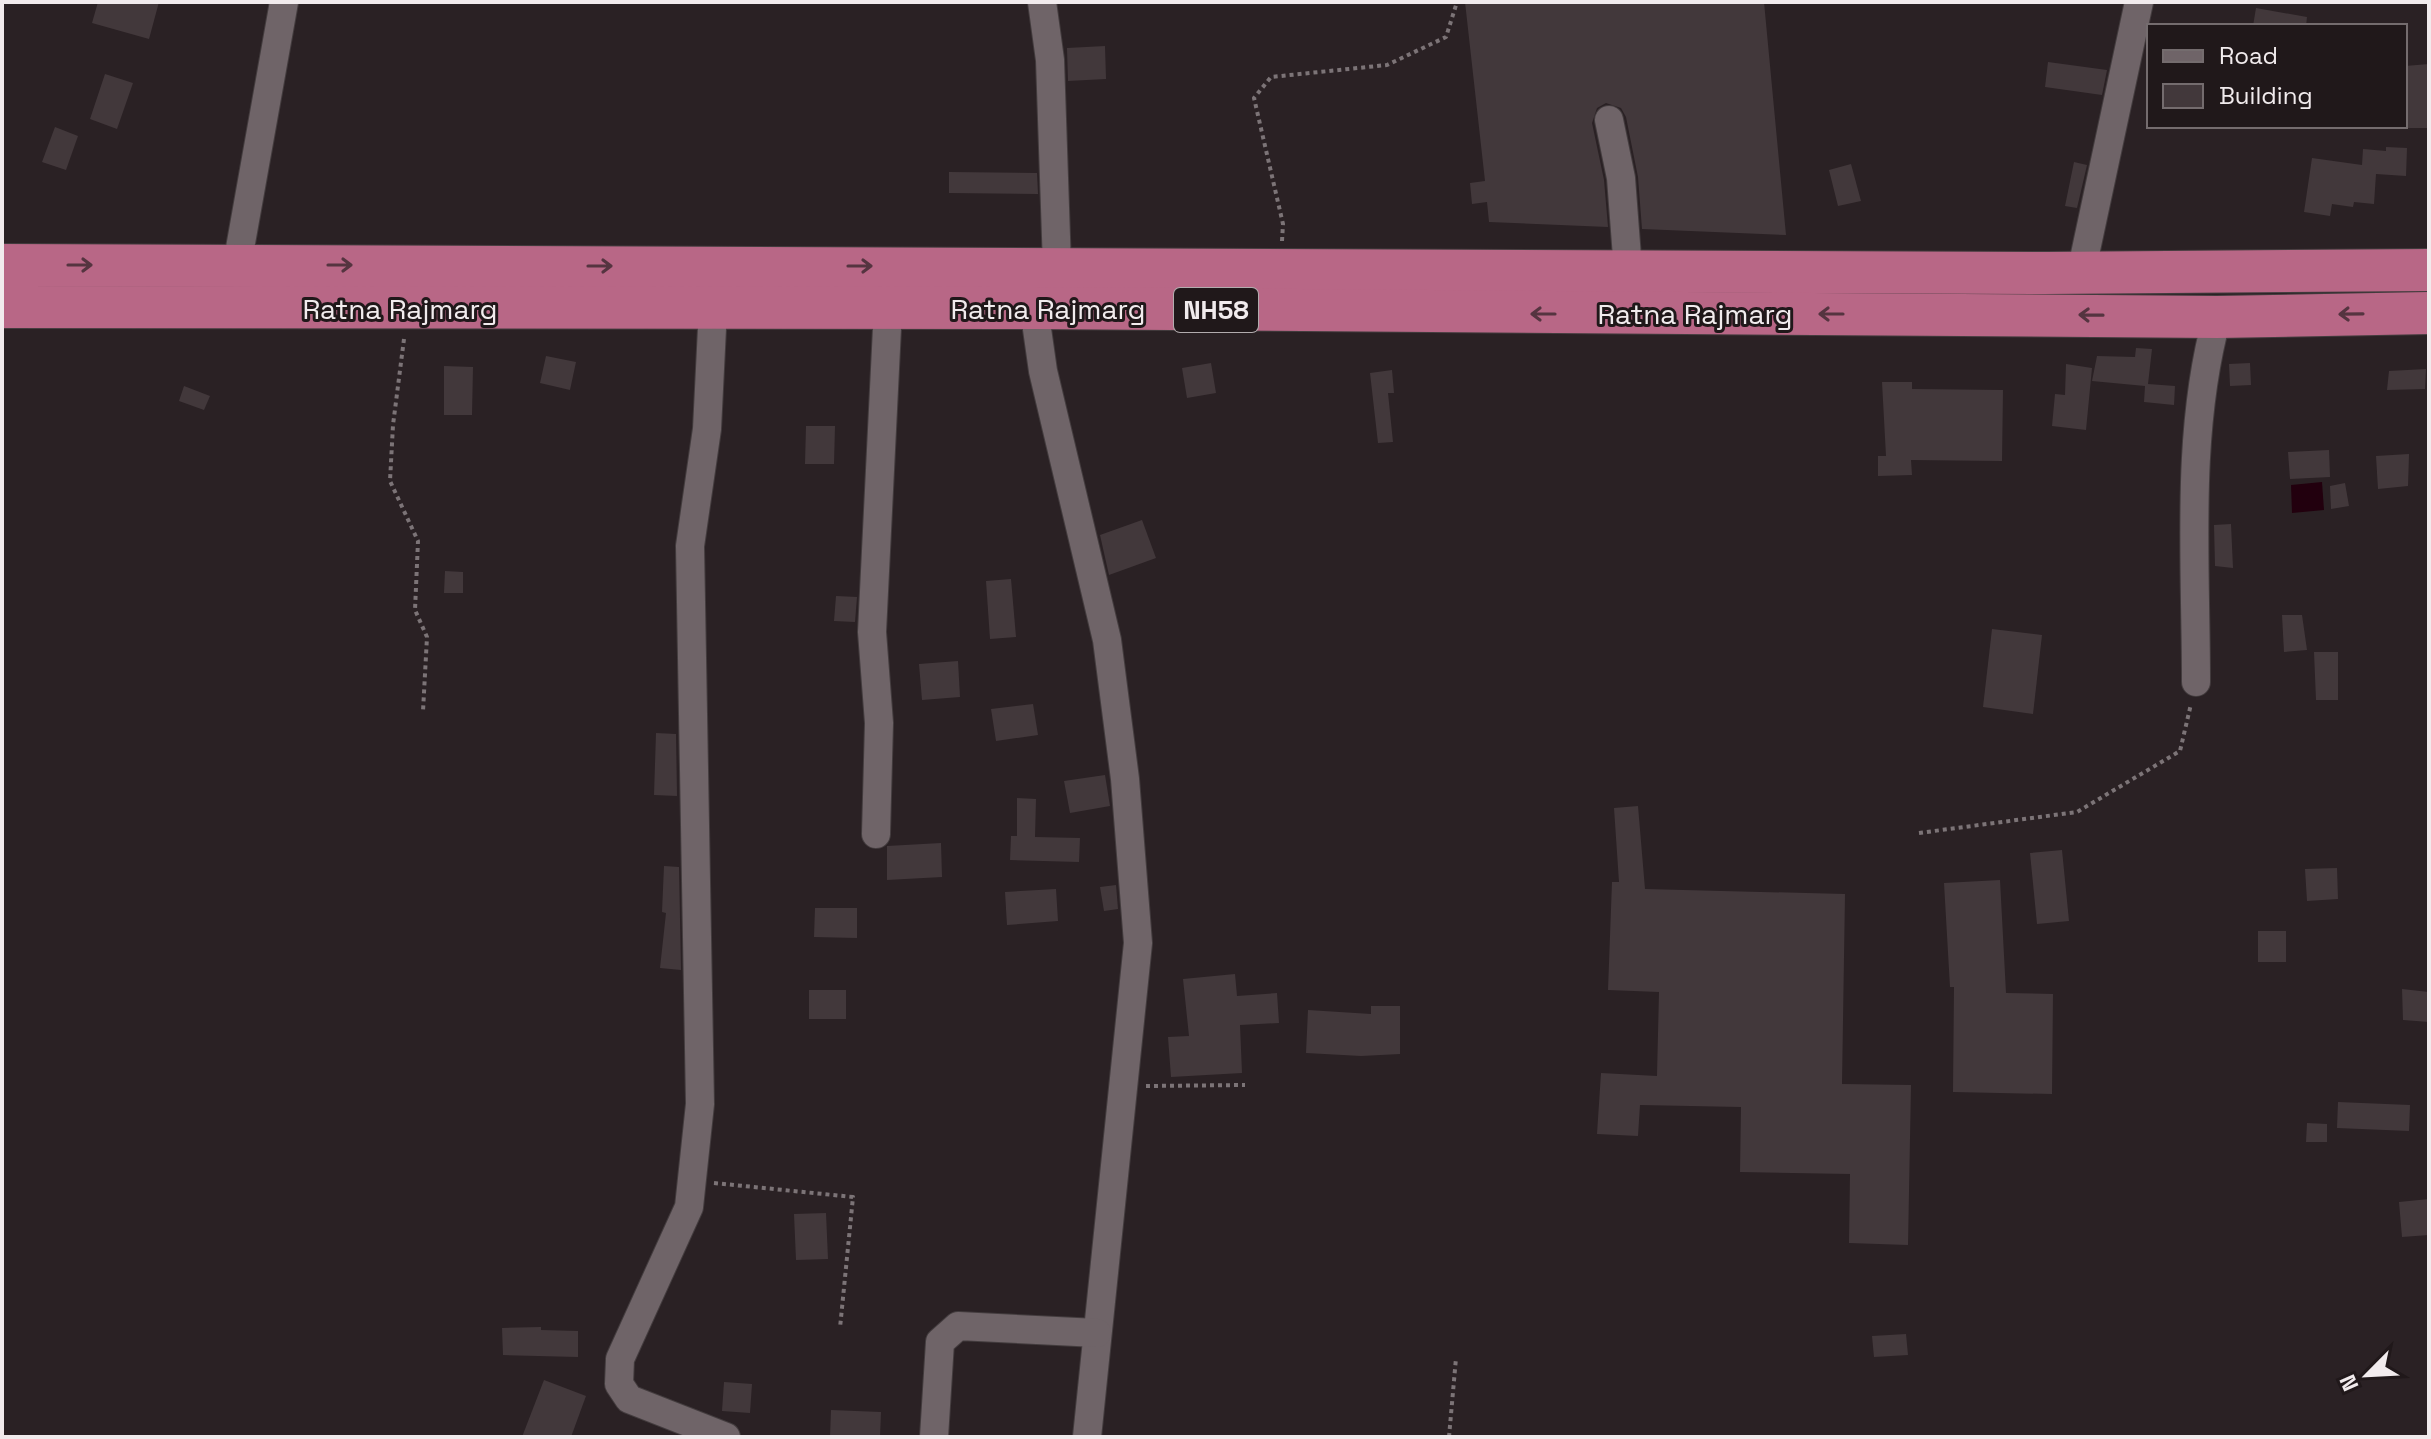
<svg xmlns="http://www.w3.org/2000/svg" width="2431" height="1439" font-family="'Space Grotesk',sans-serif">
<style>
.water{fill:#22000e}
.building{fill:#42383b}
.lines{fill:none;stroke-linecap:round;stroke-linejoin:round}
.minor-casing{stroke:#433c3e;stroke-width:30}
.highway-casing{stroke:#433c3e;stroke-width:44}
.path{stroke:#7c7477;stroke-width:4;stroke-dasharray:4 4;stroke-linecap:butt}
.minor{stroke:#6f6468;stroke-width:28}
.highway{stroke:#b86786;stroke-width:42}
.oneway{stroke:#553440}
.labels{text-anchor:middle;stroke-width:6;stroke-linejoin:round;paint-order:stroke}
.shield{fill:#20181a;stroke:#b2acae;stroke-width:2}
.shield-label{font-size:26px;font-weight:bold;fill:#f1ebed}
.street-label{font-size:28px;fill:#f1ebed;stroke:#20181a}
</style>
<rect width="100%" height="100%" fill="#2a2124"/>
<polygon class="water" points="2322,482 2324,510 2292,513 2291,485"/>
<g class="building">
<polygon points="98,2 159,2 149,39 92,23"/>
<polygon points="1465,2 1764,2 1786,235 1642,229 1638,177 1626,117 1621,108 1606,103 1597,108 1592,123 1604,180 1608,227 1489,222 1487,202 1472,204 1470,183 1485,181"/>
<polygon points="2256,8 2307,17 2306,26 2253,26"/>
<polygon points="1105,46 1106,79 1068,81 1067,48"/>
<polygon points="2048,62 2107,70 2102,95 2045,87"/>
<polygon points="2429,64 2429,128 2405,128 2405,66"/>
<polygon points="105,74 133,83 117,129 90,119"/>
<polygon points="55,127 78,136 66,170 42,162"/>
<polygon points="2386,147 2407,148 2406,176 2376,174 2374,204 2354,202 2353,207 2332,204 2330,216 2304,212 2312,158 2362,165 2363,149 2386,151"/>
<polygon points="2074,162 2087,165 2077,208 2065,206"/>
<polygon points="1851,164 1861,201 1838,206 1829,170"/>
<polygon points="949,172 1037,173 1038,194 949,193"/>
<polygon points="2136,348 2152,349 2148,384 2175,386 2174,405 2144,402 2145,386 2092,381 2097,356 2135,357"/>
<polygon points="546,356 576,362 570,390 540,383"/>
<polygon points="1211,363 1216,393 1187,398 1182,368"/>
<polygon points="2250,363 2251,385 2230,386 2229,364"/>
<polygon points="2066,364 2092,368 2086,430 2052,426 2055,394 2065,395"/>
<polygon points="444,366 473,367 472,415 444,415"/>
<polygon points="2426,369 2425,389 2387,390 2389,371"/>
<polygon points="1392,370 1394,393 1388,393 1393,442 1378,443 1370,373"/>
<polygon points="1882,382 1912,382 1912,389 2003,390 2002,461 1911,460 1912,475 1878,476 1878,456 1886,456"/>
<polygon points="184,386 210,396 204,410 179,401"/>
<polygon points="806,426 835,426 834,464 805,464"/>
<polygon points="2329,450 2330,477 2290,479 2288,452"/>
<polygon points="2409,454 2408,486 2378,489 2376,456"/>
<polygon points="2345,483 2349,506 2331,509 2330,486"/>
<polygon points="1142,520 1156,558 1109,575 1100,535"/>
<polygon points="2231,524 2233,568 2215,566 2214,525"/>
<polygon points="445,571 463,572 463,593 444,593"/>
<polygon points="1011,579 1016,637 990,639 986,581"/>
<polygon points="836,596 857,597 855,622 834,621"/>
<polygon points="2282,615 2302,615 2307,650 2284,652"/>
<polygon points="1992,629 2042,635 2033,714 1983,707"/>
<polygon points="2314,652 2338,652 2338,700 2316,700"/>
<polygon points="958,661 960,697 922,700 919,664"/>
<polygon points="1033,704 1038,735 996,741 991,709"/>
<polygon points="656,733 676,734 677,796 654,795"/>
<polygon points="1105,775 1110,806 1070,813 1064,781"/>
<polygon points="1017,798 1036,799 1035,837 1080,838 1079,862 1010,860 1011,836 1017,836"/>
<polygon points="1638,806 1645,889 1845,894 1842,1084 1911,1085 1908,1245 1849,1243 1850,1174 1740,1172 1741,1107 1640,1105 1638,1136 1597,1134 1601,1073 1657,1076 1659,992 1608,990 1612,882 1619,882 1614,808"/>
<polygon points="941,843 942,877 887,880 887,846"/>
<polygon points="2062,850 2069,921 2037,924 2030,853"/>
<polygon points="664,866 679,867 681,970 660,968 666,913 662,912"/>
<polygon points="2337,868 2338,899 2307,901 2305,869"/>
<polygon points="2000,880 2006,993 2053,994 2052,1094 1953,1092 1954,987 1950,987 1944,883"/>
<polygon points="1116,885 1118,909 1104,911 1100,887"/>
<polygon points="1056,889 1058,921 1007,925 1005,892"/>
<polygon points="815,908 857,908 857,938 814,937"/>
<rect x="2258" y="931" width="28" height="31"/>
<polygon points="1235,974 1237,996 1277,993 1279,1023 1240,1025 1242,1073 1171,1077 1168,1037 1189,1036 1183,979"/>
<polygon points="2402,989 2429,992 2429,1022 2403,1020"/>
<rect x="809" y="990" width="37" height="29"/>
<polygon points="1371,1006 1400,1006 1400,1054 1361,1056 1306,1053 1308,1010 1371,1014"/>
<polygon points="2338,1102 2410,1105 2409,1131 2337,1128"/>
<polygon points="2307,1123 2327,1124 2327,1142 2306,1142"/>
<polygon points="2429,1199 2429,1235 2402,1237 2399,1202"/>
<polygon points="826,1213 828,1259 796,1260 794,1214"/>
<polygon points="541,1327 541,1330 578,1331 578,1357 503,1355 502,1328"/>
<polygon points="1906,1334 1908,1355 1874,1357 1872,1336"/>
<polygon points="544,1380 586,1396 571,1437 522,1437"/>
<polygon points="724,1382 752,1384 750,1413 722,1411"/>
<polygon points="831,1410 881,1412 880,1437 830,1437"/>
</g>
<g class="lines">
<defs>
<g id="minor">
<polyline points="1042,2 1050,60 1057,266"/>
<polyline points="1609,120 1621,178 1628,270"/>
<polyline points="237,265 284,2"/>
<polyline points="2081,273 2139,2"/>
<polyline points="713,308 707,429 690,546 700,1104 689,1207 620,1359 619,1384 629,1399 726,1437"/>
<polyline points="1034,308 1043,371 1107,640 1125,779 1138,943 1087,1437"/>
<path d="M2196 682C2196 562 2185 434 2217 317"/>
<polyline points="876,834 879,723 872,632 888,308"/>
<polyline points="934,1437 940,1342 958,1326 1097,1333"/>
</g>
<g id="highway">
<polyline points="2,265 2046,273 2429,270"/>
<polyline points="2,307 1034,308 2217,317 2429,313"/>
</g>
</defs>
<use href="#minor" class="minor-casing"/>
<use href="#highway" class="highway-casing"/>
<g class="path">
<polyline points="1282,241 1283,224 1254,98 1271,77 1387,65 1446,37 1457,2"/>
<polyline points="404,339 393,425 390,481 418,541 415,610 427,637 423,711"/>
<polyline points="1919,833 2077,812 2180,751 2191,704"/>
<polyline points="1146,1086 1245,1085"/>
<polyline points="714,1183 853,1197 840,1328"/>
<polyline points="1449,1437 1456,1358"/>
</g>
<use href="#minor" class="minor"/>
<use href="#highway" class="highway"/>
</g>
<defs><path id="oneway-shaft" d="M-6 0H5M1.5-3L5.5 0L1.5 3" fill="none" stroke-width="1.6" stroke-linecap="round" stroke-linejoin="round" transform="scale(2)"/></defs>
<g class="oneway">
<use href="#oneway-shaft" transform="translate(80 265)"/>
<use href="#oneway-shaft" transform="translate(340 265)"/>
<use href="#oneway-shaft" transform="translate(600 266)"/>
<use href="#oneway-shaft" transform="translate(860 266)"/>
<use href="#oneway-shaft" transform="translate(1543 314) rotate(-180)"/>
<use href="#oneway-shaft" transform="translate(1831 314) rotate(-180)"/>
<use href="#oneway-shaft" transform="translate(2351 314) rotate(179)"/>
<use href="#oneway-shaft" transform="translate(2091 315) rotate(-179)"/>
</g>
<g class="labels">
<rect class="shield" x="1174" y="288" width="84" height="44" rx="6"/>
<g class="shield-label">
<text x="1216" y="319">NH58</text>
</g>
<g class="street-label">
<text x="400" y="319">Ratna Rajmarg</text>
<text x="1048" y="319">Ratna Rajmarg</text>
<text x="1695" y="324">Ratna Rajmarg</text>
</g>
</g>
<rect width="2431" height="1439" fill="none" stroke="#f1ebed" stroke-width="8"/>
<rect x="2147" y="24" width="260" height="104" fill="#20181a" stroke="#746c6e" stroke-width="2"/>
<rect x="2163" y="50" width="40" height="12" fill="#6f6468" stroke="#746c6e" stroke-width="2"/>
<text x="2219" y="64" font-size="24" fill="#f1ebed">Road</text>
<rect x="2163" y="84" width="40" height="24" fill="#42383b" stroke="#746c6e" stroke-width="2"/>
<text x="2219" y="104" font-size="24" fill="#f1ebed">Building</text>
<g transform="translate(2367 1375) rotate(246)" stroke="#20181a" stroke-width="6" paint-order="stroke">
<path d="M0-6L14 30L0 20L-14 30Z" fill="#f1ebed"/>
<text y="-12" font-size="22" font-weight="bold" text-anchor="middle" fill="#f1ebed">N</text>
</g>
</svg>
